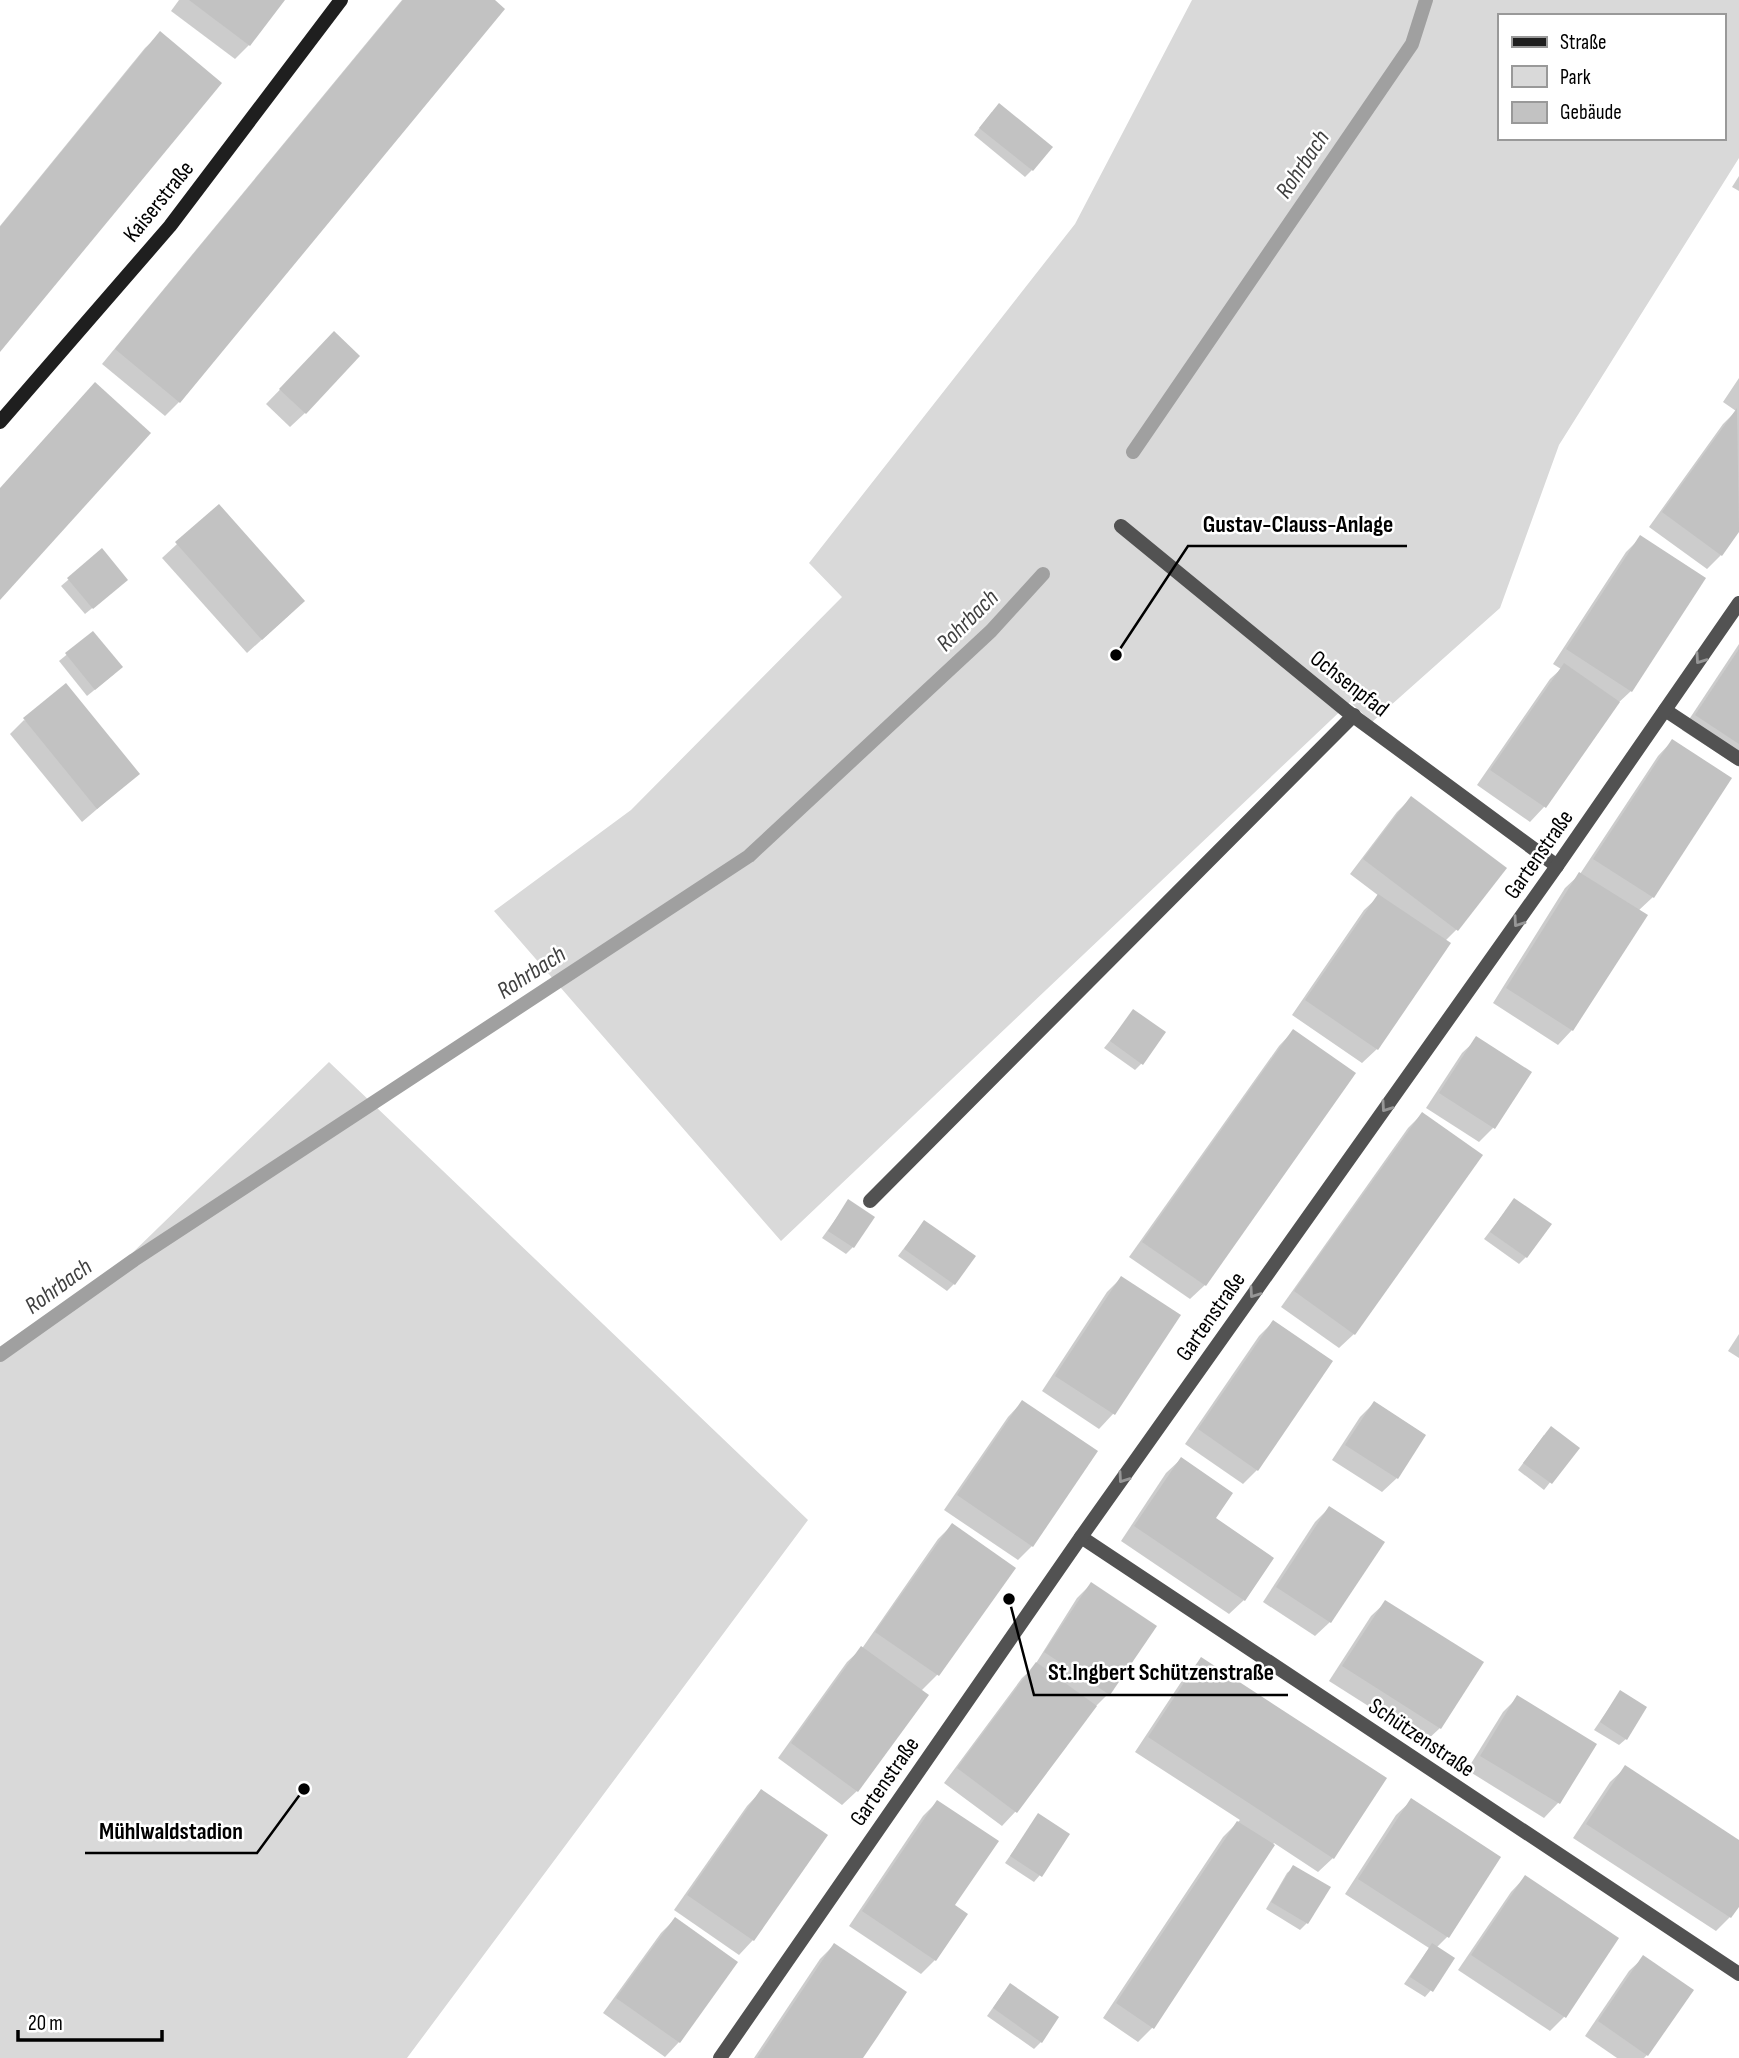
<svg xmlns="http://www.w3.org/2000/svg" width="1739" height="2058" font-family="'Sofia Sans Condensed',sans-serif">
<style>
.green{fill:#d9d9d9;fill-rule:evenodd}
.shadow{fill:#0003}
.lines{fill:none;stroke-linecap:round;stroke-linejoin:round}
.stream{stroke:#a0a0a0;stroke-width:14}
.building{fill:#c2c2c2}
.service{stroke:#525252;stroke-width:14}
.minor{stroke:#525252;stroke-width:14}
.secondary{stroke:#1f1f1f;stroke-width:14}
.oneway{stroke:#979797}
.labels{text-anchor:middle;stroke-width:5;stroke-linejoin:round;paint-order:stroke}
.street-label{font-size:23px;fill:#000;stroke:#fff}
.water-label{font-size:24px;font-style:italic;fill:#414141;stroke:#fff}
.leader{fill:none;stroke:#000;stroke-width:2.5}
.callout-dot{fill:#000;stroke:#fff;stroke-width:2.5}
.callout-label{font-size:24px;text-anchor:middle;font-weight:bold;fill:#000;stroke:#fff;stroke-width:5;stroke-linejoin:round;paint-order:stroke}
</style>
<rect width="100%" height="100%" fill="#fff"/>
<g class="green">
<path d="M1192 0H1739V158L1559 445 1500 608 1372 722 1350 702 781 1241 494 911 631 810 842 597 809 563 1075 224ZM1499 16H1723V138H1499Z"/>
<polygon points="329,1062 808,1520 407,2058 0,2058 0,1359 124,1261"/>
</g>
<g class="shadow">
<polygon points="179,0 283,0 249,45 235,59 171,11"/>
<polygon points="402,0 492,0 179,402 165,416 102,364"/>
<polygon points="160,34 0,349 0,226 145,48"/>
<polygon points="992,112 1032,170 1025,177 974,135"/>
<polygon points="1739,176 1739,191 1732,187"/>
<polygon points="334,334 305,413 290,427 266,404"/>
<polygon points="1739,378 1739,529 1721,555 1707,569 1649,527 1723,424 1736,411 1723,402"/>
<polygon points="218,506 289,615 247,653 162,558"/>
<polygon points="1640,538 1631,691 1616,705 1544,807 1530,822 1477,785 1550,679 1561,669 1553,664 1626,552"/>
<polygon points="102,551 119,586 85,614 61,586"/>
<polygon points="93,633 114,674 87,696 59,661"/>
<polygon points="1739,644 1739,767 1682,730"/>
<polygon points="24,720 138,774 82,822 10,734"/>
<polygon points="1672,741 1653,897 1638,911 1645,916 1572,1030 1558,1045 1493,1003 1565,888 1580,874 1658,756"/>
<polygon points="1411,798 1457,929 1445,941 1377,1049 1362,1063 1292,1015 1364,910 1379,896 1350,874 1397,812"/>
<polygon points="1134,1011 1142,1063 1135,1070 1104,1048"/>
<polygon points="1293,1031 1205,1285 1190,1299 1129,1257 1279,1046"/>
<polygon points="1477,1039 1493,1128 1479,1142 1426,1108 1462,1053"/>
<polygon points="1422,1114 1354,1334 1339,1348 1281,1307 1408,1128"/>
<polygon points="1514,1200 1526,1257 1519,1264 1484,1239"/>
<polygon points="848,1202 853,1247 846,1254 822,1238"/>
<polygon points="924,1222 954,1284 947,1291 898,1256"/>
<polygon points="1121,1278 1179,1316 1113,1414 1099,1429 1042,1391 1107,1292"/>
<polygon points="1273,1322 1257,1470 1243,1484 1185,1444 1259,1336"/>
<polygon points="1739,1334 1739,1358 1728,1351"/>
<polygon points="1022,1402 1032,1546 1018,1560 944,1510 1008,1417"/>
<polygon points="1374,1403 1397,1478 1382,1492 1332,1460 1360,1417"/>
<polygon points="1544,1435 1577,1448 1544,1490 1518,1470"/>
<polygon points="1181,1459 1244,1600 1229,1614 1121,1541 1166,1473"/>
<polygon points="1329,1508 1330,1622 1315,1636 1263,1602 1315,1522"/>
<polygon points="952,1525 1013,1568 937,1675 921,1691 927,1695 857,1791 842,1805 778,1758 847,1662 863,1647 938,1539"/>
<polygon points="1091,1584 1108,1694 1094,1708 1016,1811 1002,1826 944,1783 1022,1678 1033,1668 1077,1598"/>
<polygon points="1386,1602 1440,1728 1425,1742 1329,1681 1371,1616"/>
<polygon points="1202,1659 1333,1858 1318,1872 1274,1843 1153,2027 1138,2042 1103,2018 1223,1837 1240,1820 1135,1752 1187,1673"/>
<polygon points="1620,1692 1626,1739 1619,1745 1594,1730"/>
<polygon points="1518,1697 1594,1745 1558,1803 1544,1818 1467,1770 1503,1712"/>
<polygon points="1625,1768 1739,1842 1739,1903 1730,1917 1716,1931 1573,1838 1610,1782"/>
<polygon points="761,1791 826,1835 753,1940 739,1955 674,1910 747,1806"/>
<polygon points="1411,1801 1448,1936 1436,1948 1431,1990 1425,1997 1404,1984 1429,1948 1345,1894 1396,1815"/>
<polygon points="937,1802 953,1906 935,1960 921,1974 849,1926 923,1816"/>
<polygon points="1038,1816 1040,1875 1034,1882 1005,1863"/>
<polygon points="1294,1867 1307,1923 1300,1930 1266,1909 1287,1873"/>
<polygon points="1525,1877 1617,1939 1564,2017 1550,2031 1458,1970 1511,1892"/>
<polygon points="675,1919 736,1962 679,2042 665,2057 603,2013 661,1933"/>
<polygon points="834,1945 861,2058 754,2058 820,1959"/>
<polygon points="1644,1957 1647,2055 1644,2058 1617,2058 1585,2036 1629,1971"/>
<polygon points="1004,1992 1041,2042 1034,2049 987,2016"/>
</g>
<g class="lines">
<g class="stream">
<polyline points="1133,452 1412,44 1426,0"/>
<polyline points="0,1355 134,1260 749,856 991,631 1043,574"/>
</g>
</g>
<g class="building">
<polygon points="189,0 285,0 250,46"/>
<polygon points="403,0 495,0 505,9 180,403 115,349"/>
<polygon points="160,31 222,83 0,352 0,227"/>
<polygon points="999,103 1053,147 1033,171 979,128"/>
<polygon points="334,331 360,356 306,414 279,389"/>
<polygon points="95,382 151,433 0,600 0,488"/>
<polygon points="1737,408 1739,532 1722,556 1662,512"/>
<polygon points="219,504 305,601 262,640 175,542"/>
<polygon points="1640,535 1706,578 1632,692 1566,649"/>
<polygon points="102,548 128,580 93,609 67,578"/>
<polygon points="93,631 123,667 95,690 65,653"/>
<polygon points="1739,649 1739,744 1695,715"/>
<polygon points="1564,663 1620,702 1546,808 1490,770"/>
<polygon points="66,683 140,774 97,809 23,718"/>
<polygon points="1672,739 1732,778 1654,898 1593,859"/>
<polygon points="1411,796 1507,868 1458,931 1363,859"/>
<polygon points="1579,872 1648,915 1573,1031 1506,988"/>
<polygon points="1378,894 1451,943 1378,1050 1305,1000"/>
<polygon points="1133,1009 1166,1032 1143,1065 1110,1041"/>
<polygon points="1293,1029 1356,1073 1206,1286 1142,1242"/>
<polygon points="1476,1036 1532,1072 1495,1129 1439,1093"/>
<polygon points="1422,1112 1483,1155 1355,1335 1294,1291"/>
<polygon points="1514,1198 1552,1224 1527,1258 1490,1232"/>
<polygon points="848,1199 875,1217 854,1248 828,1231"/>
<polygon points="924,1220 976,1256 955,1285 904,1249"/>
<polygon points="1121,1276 1181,1315 1115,1415 1055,1376"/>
<polygon points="1273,1320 1333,1361 1258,1471 1198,1429"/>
<polygon points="1022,1400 1098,1451 1033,1547 957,1495"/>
<polygon points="1374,1401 1426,1435 1398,1479 1345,1445"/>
<polygon points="1551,1426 1580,1448 1552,1484 1523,1463"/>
<polygon points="1181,1457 1233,1493 1216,1518 1274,1558 1245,1601 1134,1526"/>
<polygon points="1329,1506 1385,1542 1331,1623 1276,1587"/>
<polygon points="952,1523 1016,1568 939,1676 875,1632"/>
<polygon points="1091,1582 1157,1626 1110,1695 1044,1652"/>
<polygon points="1385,1600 1484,1662 1441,1729 1342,1666"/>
<polygon points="861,1646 929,1695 858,1792 791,1743"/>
<polygon points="1201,1657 1387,1778 1334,1859 1148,1737"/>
<polygon points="1036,1662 1097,1706 1017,1813 957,1768"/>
<polygon points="1620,1690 1647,1707 1627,1740 1600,1722"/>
<polygon points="1517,1695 1597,1744 1560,1804 1480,1756"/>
<polygon points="1625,1765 1739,1840 1739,1907 1731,1918 1586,1824"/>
<polygon points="761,1789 828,1835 754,1941 687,1895"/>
<polygon points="1411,1798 1501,1857 1449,1938 1358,1879"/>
<polygon points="937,1800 999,1841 955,1905 968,1914 936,1961 862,1911"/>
<polygon points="1038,1813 1070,1834 1042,1877 1010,1856"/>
<polygon points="1237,1821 1275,1845 1154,2029 1116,2003"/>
<polygon points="1293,1865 1331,1887 1308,1924 1271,1902"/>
<polygon points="1525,1875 1619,1938 1566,2018 1471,1955"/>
<polygon points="675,1917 738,1962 680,2043 616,1998"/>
<polygon points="834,1943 907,1992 876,2039 863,2058 757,2058"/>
<polygon points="1432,1943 1455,1958 1433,1992 1410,1977"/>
<polygon points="1643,1955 1694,1990 1648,2056 1598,2021"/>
<polygon points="1010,1983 1059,2017 1042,2043 993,2008"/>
</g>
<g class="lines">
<polyline class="service" points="870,1201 1354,715"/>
<g class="minor">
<polyline points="1121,526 1348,712 1557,866"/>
<polyline points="1665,710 1739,759"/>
<polyline points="1081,1537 1739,1974"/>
<polyline points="720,2058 1081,1537 1557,866 1739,603"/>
</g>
<polyline class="secondary" points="0,422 170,226 341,0"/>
</g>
<defs><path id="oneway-chevron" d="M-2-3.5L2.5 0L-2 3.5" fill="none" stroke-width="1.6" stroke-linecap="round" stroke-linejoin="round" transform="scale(1.75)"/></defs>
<g class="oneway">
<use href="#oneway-chevron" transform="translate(1700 659) rotate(125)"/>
<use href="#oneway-chevron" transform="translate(1518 922) rotate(125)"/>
<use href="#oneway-chevron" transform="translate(1386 1107) rotate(125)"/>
<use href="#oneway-chevron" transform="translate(1254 1293) rotate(125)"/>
<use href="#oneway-chevron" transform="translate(1123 1478) rotate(125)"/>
</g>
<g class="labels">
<g class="street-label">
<text transform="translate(158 201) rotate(-51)" y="8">Kaiserstraße</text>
<text transform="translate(1350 683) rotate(38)" y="8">Ochsenpfad</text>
<text transform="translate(1538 854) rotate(-55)" y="8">Gartenstraße</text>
<text transform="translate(1210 1316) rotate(-55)" y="8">Gartenstraße</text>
<text transform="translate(1422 1737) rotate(34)" y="8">Schützenstraße</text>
<text transform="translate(884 1781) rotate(-55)" y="8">Gartenstraße</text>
</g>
<g class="water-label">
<text transform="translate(1302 164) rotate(-56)" y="8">Rohrbach</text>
<text transform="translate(967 620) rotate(-45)" y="8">Rohrbach</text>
<text transform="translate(531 972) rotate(-33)" y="8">Rohrbach</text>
<text transform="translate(58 1286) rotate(-36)" y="8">Rohrbach</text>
</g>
</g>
<path class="leader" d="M1116 655L1188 546H1407M1009 1599L1034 1695H1288M304 1789L257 1853H85"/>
<g class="callout-dot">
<circle cx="1116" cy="655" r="7"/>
<circle cx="1009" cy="1599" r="7"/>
<circle cx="304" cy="1789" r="7"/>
</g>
<g class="callout-label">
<text x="1298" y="532">Gustav-Clauss-Anlage</text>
<text x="1161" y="1680">St.Ingbert Schützenstraße</text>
<text x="171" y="1839">Mühlwaldstadion</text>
</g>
<rect x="1498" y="14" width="228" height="126" fill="#ffffff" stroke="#999999" stroke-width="2"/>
<rect x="1512" y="37" width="35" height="10" fill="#1f1f1f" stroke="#999999" stroke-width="2"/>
<text x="1560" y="49" font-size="21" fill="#000000">Straße</text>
<rect x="1512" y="66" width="35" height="21" fill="#d9d9d9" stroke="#999999" stroke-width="2"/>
<text x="1560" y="84" font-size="21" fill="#000000">Park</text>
<rect x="1512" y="102" width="35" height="21" fill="#c2c2c2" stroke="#999999" stroke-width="2"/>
<text x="1560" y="119" font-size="21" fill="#000000">Gebäude</text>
<path d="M18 2030v10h144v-10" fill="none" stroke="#000000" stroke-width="3.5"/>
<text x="28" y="2030" font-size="21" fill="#000000" stroke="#ffffff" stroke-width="5" paint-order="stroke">20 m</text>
</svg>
